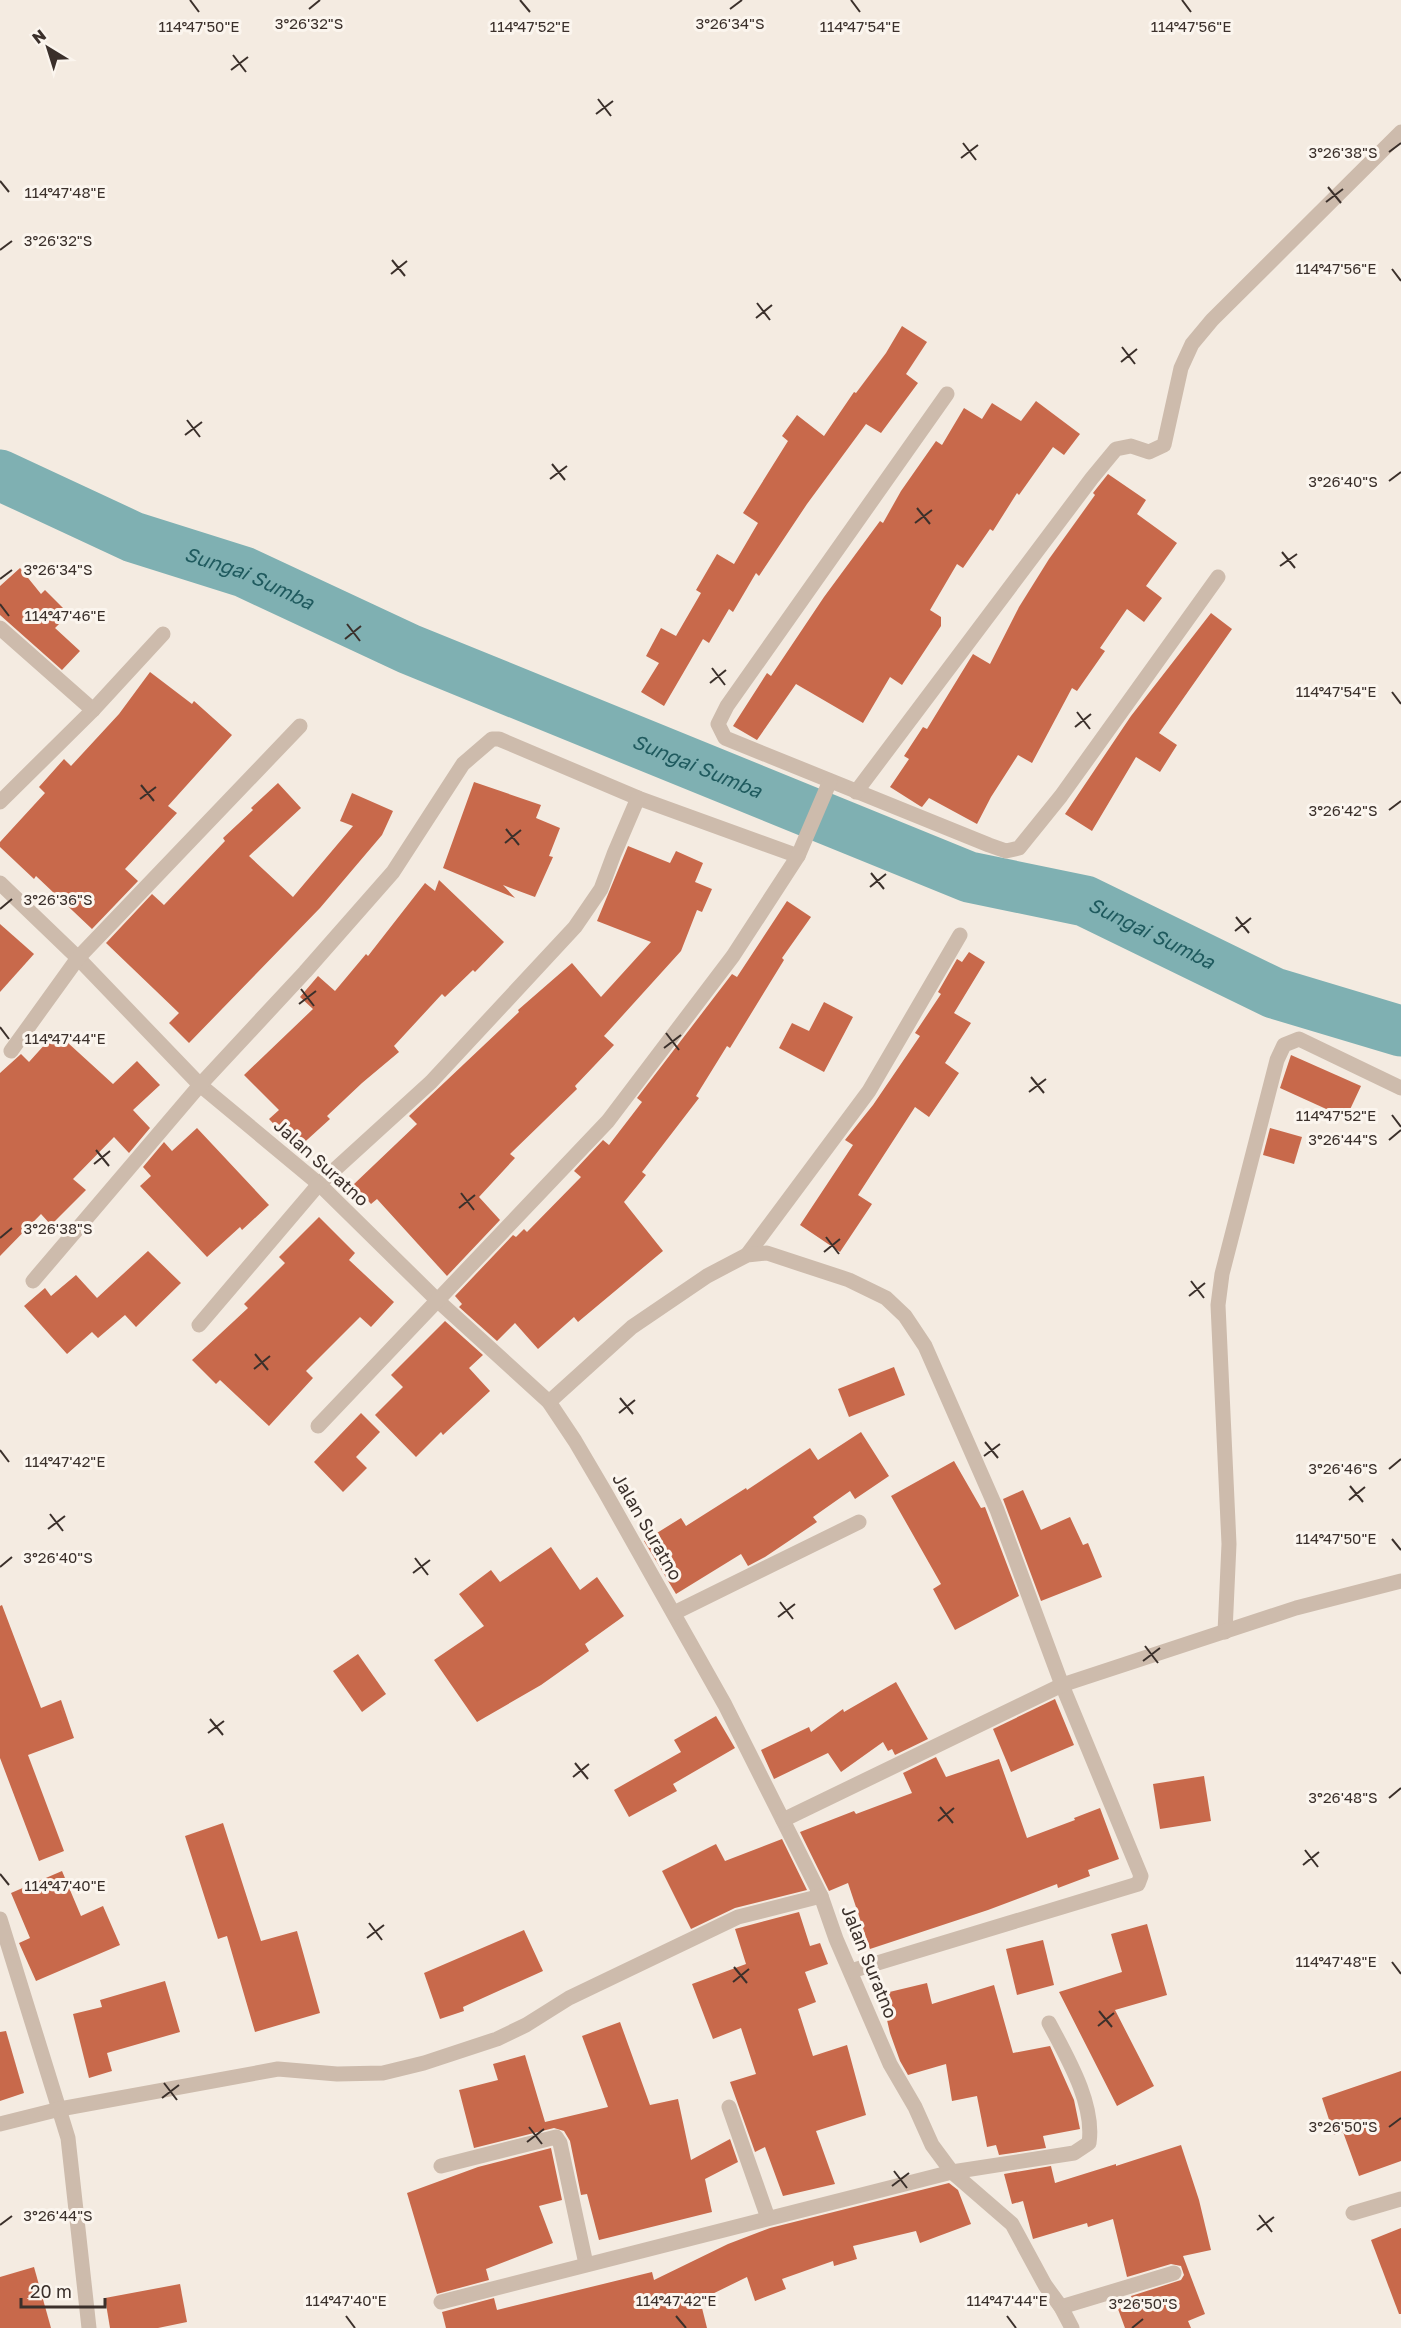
<svg xmlns="http://www.w3.org/2000/svg" width="1401" height="2328" font-family="'Golos Text',sans-serif">
<style>
.lines{fill:none;stroke-linecap:round;stroke-linejoin:round}
.river{stroke:#7fb0b2;stroke-width:51}
.building{fill:#c8694b}
.minor{stroke:#cdbbac;stroke-width:15}
.ticks{fill:none;stroke:#3b302b;stroke-width:2}
.labels{text-anchor:middle;stroke-width:6;stroke-linejoin:round;paint-order:stroke}
.street-label{font-size:18px;fill:#3b302b;stroke:#fbf5ee}
.water-label{font-size:20px;font-style:italic;fill:#1f5a5e;stroke:#fbf5ee}
.ticks-label{font-size:15px;text-anchor:middle;fill:#3b302b;stroke:#fbf5ee;stroke-width:6;stroke-linejoin:round;paint-order:stroke}
</style>
<rect width="100%" height="100%" fill="#f4ebe1"/>
<g class="lines">
<path class="river" id="s1" d="M0 475 133 537 244 572 409 649 969 877 1085 901 1274 993 1401 1031"/>
</g>
<g class="building">
<polygon points="902,326 927,342 906,374 918,383 881,433 866,424 807,504 759,576 756,573 733,612 729,609 709,643 703,639 664,706 641,692 659,663 646,656 661,628 676,636 701,593 696,590 717,554 734,564 758,523 743,513 788,441 782,436 797,415 824,436 854,392 856,393 886,353"/>
<polygon points="1036,401 1080,434 1064,455 1053,447 1019,495 1017,493 993,531 990,529 963,568 957,564 930,610 941,617 941,626 902,685 890,677 863,723 796,684 757,740 733,726 767,673 771,676 824,597 880,521 883,523 901,491 936,441 942,445 964,408 982,419 992,403 1021,421"/>
<polygon points="1108,474 1146,500 1137,514 1177,543 1146,586 1162,598 1144,622 1127,609 1100,648 1105,651 1077,691 1072,688 1032,763 1018,755 991,797 977,824 929,798 922,807 920,806 890,787 909,759 904,756 923,727 927,729 973,654 990,664 1019,607 1049,559 1095,495 1093,493"/>
<polygon points="20,568 41,594 45,590 69,614 55,628 80,651 62,670 0,615 0,586"/>
<polygon points="1211,613 1232,629 1159,733 1177,745 1160,772 1136,757 1092,831 1065,814 1131,716"/>
<polygon points="150,672 192,704 194,701 232,735 168,806 177,813 125,869 138,881 92,929 36,876 34,879 0,847 0,842 45,793 39,787 64,759 71,766 119,714"/>
<polygon points="474,782 541,805 536,818 560,828 549,856 553,857 535,897 503,885 515,898 443,868"/>
<polygon points="278,783 301,808 249,856 293,897 353,826 340,821 352,793 393,811 382,835 320,908 189,1043 169,1023 179,1013 106,943 152,894 164,905 225,841 223,838 253,810 251,808"/>
<polygon points="628,846 670,863 676,851 703,863 695,882 712,889 702,912 697,910 681,951 604,1036 614,1045 575,1086 577,1089 510,1154 515,1158 479,1197 500,1220 447,1276 377,1199 371,1204 353,1185 417,1124 409,1116 519,1012 518,1010 572,963 601,997 651,942 597,921"/>
<polygon points="439,880 504,942 475,972 473,970 445,997 442,994 394,1046 399,1052 362,1083 327,1116 330,1119 297,1149 269,1119 279,1110 244,1075 313,1009 300,997 318,976 335,991 366,954 368,956 425,883 435,891"/>
<polygon points="787,901 811,917 782,958 784,960 730,1048 727,1046 696,1096 699,1098 642,1172 646,1175 624,1202 663,1251 578,1322 574,1317 538,1349 515,1323 497,1341 459,1307 462,1304 455,1296 513,1235 516,1237 524,1229 527,1232 581,1177 574,1171 603,1140 609,1145 642,1102 637,1098 732,974 737,977"/>
<polygon points="0,924 34,954 0,992"/>
<polygon points="969,952 985,962 954,1013 971,1023 945,1063 959,1073 929,1117 915,1107 858,1195 872,1204 840,1252 800,1225 853,1145 845,1140 873,1105 920,1036 915,1033 941,994 938,992 957,959 962,962"/>
<polygon points="824,1002 853,1017 824,1072 779,1048 792,1023 809,1031"/>
<polygon points="56,1032 113,1084 137,1061 160,1085 133,1110 150,1128 129,1153 114,1137 73,1179 86,1190 51,1225 41,1214 0,1256 0,1073 21,1054 29,1062"/>
<polygon points="1291,1055 1361,1086 1346,1118 1280,1088"/>
<polygon points="197,1128 269,1205 242,1230 240,1227 207,1257 140,1186 151,1176 143,1167 164,1142 172,1151"/>
<polygon points="1270,1128 1302,1137 1294,1164 1263,1155"/>
<polygon points="319,1217 355,1253 349,1260 394,1302 371,1327 360,1317 306,1371 313,1378 269,1426 220,1380 216,1384 192,1360 248,1308 244,1304 285,1263 279,1257"/>
<polygon points="148,1251 181,1283 136,1327 125,1315 98,1338 92,1332 67,1354 24,1306 45,1288 51,1296 76,1275 97,1298"/>
<polygon points="445,1321 483,1355 469,1368 490,1391 443,1435 441,1432 416,1457 375,1415 403,1387 391,1375"/>
<polygon points="894,1367 905,1395 849,1417 838,1389"/>
<polygon points="361,1413 380,1432 356,1457 367,1468 343,1492 314,1462"/>
<polygon points="861,1432 889,1476 855,1499 850,1491 813,1517 817,1522 765,1557 748,1566 741,1554 676,1594 644,1541 681,1518 686,1526 746,1488 747,1490 810,1448 818,1460"/>
<polygon points="954,1461 981,1508 985,1507 1019,1596 955,1630 933,1589 941,1584 891,1496"/>
<polygon points="1023,1490 1041,1530 1070,1517 1083,1545 1088,1543 1102,1577 1041,1601 1003,1499"/>
<polygon points="551,1547 580,1590 597,1577 624,1616 585,1644 589,1651 541,1685 477,1722 434,1660 484,1626 459,1594 491,1570 500,1582"/>
<polygon points="2,1605 41,1708 61,1700 74,1738 28,1755 64,1851 39,1861 0,1758 0,1606"/>
<polygon points="358,1654 386,1694 362,1712 333,1671"/>
<polygon points="896,1682 928,1739 895,1755 892,1749 888,1751 883,1742 841,1772 828,1753 774,1779 761,1750 809,1727 811,1732 843,1709 844,1712"/>
<polygon points="1055,1699 1074,1745 1011,1772 993,1729"/>
<polygon points="716,1716 735,1748 673,1784 677,1791 629,1817 614,1790 681,1752 674,1740"/>
<polygon points="936,1757 946,1777 999,1759 1027,1838 1075,1820 1074,1818 1100,1808 1119,1859 1088,1870 1090,1876 1058,1888 1057,1884 988,1910 870,1949 848,1883 829,1891 800,1832 854,1811 856,1814 912,1793 903,1773"/>
<polygon points="1204,1776 1211,1821 1160,1829 1153,1784"/>
<polygon points="223,1823 261,1941 297,1931 320,2013 255,2032 227,1936 218,1939 185,1836"/>
<polygon points="782,1839 807,1890 735,1908 691,1929 662,1871 716,1844 725,1861"/>
<polygon points="62,1871 81,1916 103,1906 120,1945 36,1981 19,1943 30,1938 11,1893"/>
<polygon points="799,1912 810,1946 820,1943 828,1964 805,1972 816,2002 798,2009 813,2056 847,2045 866,2115 816,2131 835,2184 783,2196 765,2147 755,2152 730,2082 756,2074 741,2028 713,2039 692,1984 746,1964 735,1929"/>
<polygon points="1147,1924 1167,1995 1115,2010 1154,2086 1117,2106 1059,1992 1122,1972 1111,1934"/>
<polygon points="524,1930 543,1971 463,2007 464,2011 440,2019 424,1973"/>
<polygon points="1043,1940 1054,1985 1017,1995 1006,1949"/>
<polygon points="165,1981 180,2032 107,2053 112,2071 89,2078 73,2014 102,2007 100,2000"/>
<polygon points="927,1983 932,2004 994,1985 1013,2053 1050,2046 1074,2100 1080,2129 1043,2136 1046,2148 999,2155 996,2145 987,2147 977,2096 952,2101 946,2064 908,2075 900,2061 890,2033 881,1994"/>
<polygon points="620,2022 650,2105 678,2099 691,2160 730,2139 738,2162 705,2179 712,2212 599,2240 587,2194 581,2195 570,2141 564,2131 554,2128 474,2148 459,2090 498,2080 493,2064 525,2055 545,2122 608,2107 582,2036"/>
<polygon points="6,2031 24,2093 0,2101 0,2032"/>
<polygon points="1401,2071 1401,2161 1359,2176 1343,2132 1334,2135 1322,2098"/>
<polygon points="1181,2145 1199,2200 1211,2250 1183,2256 1205,2314 1188,2321 1191,2328 1125,2328 1118,2309 1133,2303 1131,2296 1181,2280 1184,2275 1181,2266 1171,2264 1127,2277 1113,2219 1088,2227 1087,2223 1033,2239 1023,2201 1012,2204 1004,2174 1051,2166 1055,2183 1116,2164 1116,2166"/>
<polygon points="551,2148 562,2200 539,2206 553,2243 486,2269 489,2280 437,2294 407,2193 478,2167"/>
<polygon points="949,2183 958,2190 971,2224 920,2243 916,2231 853,2246 857,2259 834,2266 833,2261 782,2279 786,2289 755,2301 747,2277 700,2300 707,2328 446,2328 442,2312 494,2298 497,2310 652,2272 654,2280 728,2244 770,2228"/>
<polygon points="1401,2228 1401,2314 1399,2314 1371,2240"/>
<polygon points="34,2267 51,2328 0,2328 0,2277"/>
<polygon points="180,2284 187,2322 158,2328 110,2328 105,2298"/>
</g>
<g class="lines">
<g class="minor">
<polyline points="947,394 727,706 718,724 725,738 989,845 1006,851 1019,848 1061,796 1218,577"/>
<polyline points="0,628 93,710"/>
<polyline points="856,792 1092,478 1116,449 1131,446 1149,452 1164,445 1181,368 1192,344 1212,320 1401,132"/>
<polyline points="0,802 93,710 163,634"/>
<polyline points="0,883 78,958 200,1085 319,1184 436,1299 549,1402 575,1441 605,1492 725,1705 821,1896 836,1939 890,2064 915,2107 932,2145 952,2172 1012,2224 1045,2285 1061,2307 1072,2328"/>
<polyline points="11,1051 78,958 300,726"/>
<polyline points="747,1255 869,1091 960,935"/>
<polyline points="33,1281 200,1085 305,972 393,872 463,764 492,739 499,739 638,798 798,856"/>
<polyline points="199,1325 319,1184 431,1082 575,927 601,889 614,854 638,798"/>
<polyline points="549,1402 632,1327 707,1276 747,1255 767,1253 849,1280 886,1298 905,1316 925,1346 997,1510 1062,1685 1141,1876 1138,1884 851,1971"/>
<polyline points="318,1426 608,1121 733,956 798,856 830,781"/>
<polyline points="674,1613 859,1522"/>
<polyline points="1225,1632 1229,1544 1218,1305 1222,1274 1277,1060 1284,1045 1299,1039 1401,1088"/>
<polyline points="783,1820 1062,1685 1296,1608 1401,1581"/>
<polyline points="0,1919 68,2138 89,2328"/>
<polyline points="729,2107 768,2218"/>
<polyline points="0,2124 60,2109 278,2069 337,2074 383,2073 424,2063 497,2039 526,2025 569,1998 738,1917 821,1896"/>
<polyline points="441,2166 556,2137 560,2143 586,2264"/>
<polyline points="1353,2213 1401,2199"/>
<path d="M441 2302 952 2172 1074 2153 1089 2143C1095 2104 1067 2057 1049 2023"/>
<polyline points="1061,2307 1174,2273"/>
</g>
</g>
<path class="ticks" d="M190 0 199 12M520 0 530 12M851 0 860 12M1182 0 1191 12M309 9 320 0M730 9 742 0M233 55 246 72M231 70 248 57M598 99 611 116M596 114 613 101M963 143 976 160M1389 152 1401 143M961 158 978 145M0 181 9 192M1328 187 1341 203M1326 202 1343 189M0 250 12 241M392 260 405 276M1392 269 1401 281M391 274 407 261M757 303 770 320M756 318 772 305M1122 347 1135 364M1121 362 1137 349M187 420 200 437M185 435 202 422M552 464 565 480M550 479 567 466M1389 481 1401 472M917 508 930 524M915 523 932 510M1282 552 1295 568M1280 566 1297 554M0 579 12 570M0 604 9 616M347 624 360 641M345 639 361 626M712 668 725 685M710 683 726 670M1392 692 1401 704M1077 712 1090 729M1075 727 1091 714M141 785 154 801M140 799 156 787M1389 810 1401 801M506 829 519 845M505 843 521 830M871 873 884 889M870 887 886 874M0 909 12 899M1236 917 1249 933M1235 931 1251 918M301 989 314 1006M299 1004 316 991M0 1027 9 1039M666 1033 679 1050M664 1048 681 1035M1031 1077 1044 1093M1029 1092 1046 1079M1392 1115 1401 1127M1389 1140 1401 1130M96 1150 109 1166M94 1164 110 1151M461 1193 474 1210M459 1208 475 1195M826 1237 839 1254M0 1238 12 1228M824 1252 840 1239M1191 1281 1204 1298M1189 1296 1205 1283M255 1354 268 1370M254 1369 270 1356M620 1398 633 1414M619 1413 635 1400M985 1442 998 1458M0 1450 9 1462M984 1456 1000 1444M1389 1469 1401 1459M1350 1486 1363 1502M1349 1500 1365 1487M50 1514 63 1531M48 1529 65 1516M1392 1539 1401 1550M415 1558 428 1575M0 1567 12 1557M413 1573 430 1560M780 1602 793 1619M778 1617 795 1604M1145 1646 1158 1663M1143 1661 1160 1648M210 1719 223 1735M208 1733 224 1721M575 1763 588 1779M573 1777 589 1764M1389 1798 1401 1788M940 1807 953 1823M938 1821 954 1808M1305 1850 1318 1867M1303 1865 1319 1852M0 1874 9 1885M369 1923 382 1940M367 1938 384 1925M1392 1962 1401 1974M734 1967 747 1983M733 1982 749 1969M1099 2011 1112 2027M1098 2026 1114 2013M164 2083 177 2100M162 2098 179 2085M529 2127 542 2144M1389 2127 1401 2118M527 2142 544 2129M894 2171 907 2188M892 2186 909 2173M1259 2215 1272 2232M0 2225 12 2216M1257 2230 1274 2217M346 2316 355 2328M676 2316 686 2328M1007 2316 1016 2328M1132 2328 1143 2319"/>
<g class="labels">
<g class="street-label">
<text transform="translate(321 1163) rotate(42)" y="6">Jalan Suratno</text>
<text transform="translate(647 1527) rotate(60)" y="6">Jalan Suratno</text>
<text transform="translate(869 1962) rotate(68)" y="6">Jalan Suratno</text>
</g>
<g class="water-label">
<text dy="7" stroke="none"><textPath href="#s1" startOffset="270">Sungai Sumba</textPath></text>
<text dy="7" stroke="none"><textPath href="#s1" startOffset="756">Sungai Sumba</textPath></text>
<text dy="7" stroke="none"><textPath href="#s1" startOffset="1242">Sungai Sumba</textPath></text>
</g>
</g>
<g class="ticks-label">
<text x="309" y="29">3°26'32"S</text>
<text x="730" y="29">3°26'34"S</text>
<text x="1191" y="32">114°47'56"E</text>
<text x="199" y="32">114°47'50"E</text>
<text x="530" y="32">114°47'52"E</text>
<text x="860" y="32">114°47'54"E</text>
<text x="1343" y="158">3°26'38"S</text>
<text x="65" y="198">114°47'48"E</text>
<text x="58" y="246">3°26'32"S</text>
<text x="1336" y="274">114°47'56"E</text>
<text x="1343" y="487">3°26'40"S</text>
<text x="58" y="575">3°26'34"S</text>
<text x="65" y="621">114°47'46"E</text>
<text x="1336" y="697">114°47'54"E</text>
<text x="1343" y="816">3°26'42"S</text>
<text x="58" y="905">3°26'36"S</text>
<text x="65" y="1044">114°47'44"E</text>
<text x="1336" y="1121">114°47'52"E</text>
<text x="1343" y="1145">3°26'44"S</text>
<text x="58" y="1234">3°26'38"S</text>
<text x="65" y="1467">114°47'42"E</text>
<text x="1343" y="1474">3°26'46"S</text>
<text x="1336" y="1544">114°47'50"E</text>
<text x="58" y="1563">3°26'40"S</text>
<text x="1343" y="1803">3°26'48"S</text>
<text x="65" y="1891">114°47'40"E</text>
<text x="1336" y="1967">114°47'48"E</text>
<text x="1343" y="2132">3°26'50"S</text>
<text x="58" y="2221">3°26'44"S</text>
<text x="346" y="2306">114°47'40"E</text>
<text x="676" y="2306">114°47'42"E</text>
<text x="1007" y="2306">114°47'44"E</text>
<text x="1143" y="2309">3°26'50"S</text>
</g>
<g transform="translate(48 48) rotate(322)" stroke="#fbf5ee" stroke-width="4.5" paint-order="stroke">
<path d="M0-4.5L10 22L0 15L-10 22Z" fill="#3b302b"/>
<text y="-9" font-size="16" font-weight="bold" text-anchor="middle" fill="#3b302b">N</text>
</g>
<path d="M21 2298v9h84v-9" fill="none" stroke="#3b302b" stroke-width="3"/>
<text x="30" y="2298" font-size="18" fill="#3b302b" stroke="#fbf5ee" stroke-width="4.5" paint-order="stroke">20 m</text>
</svg>
